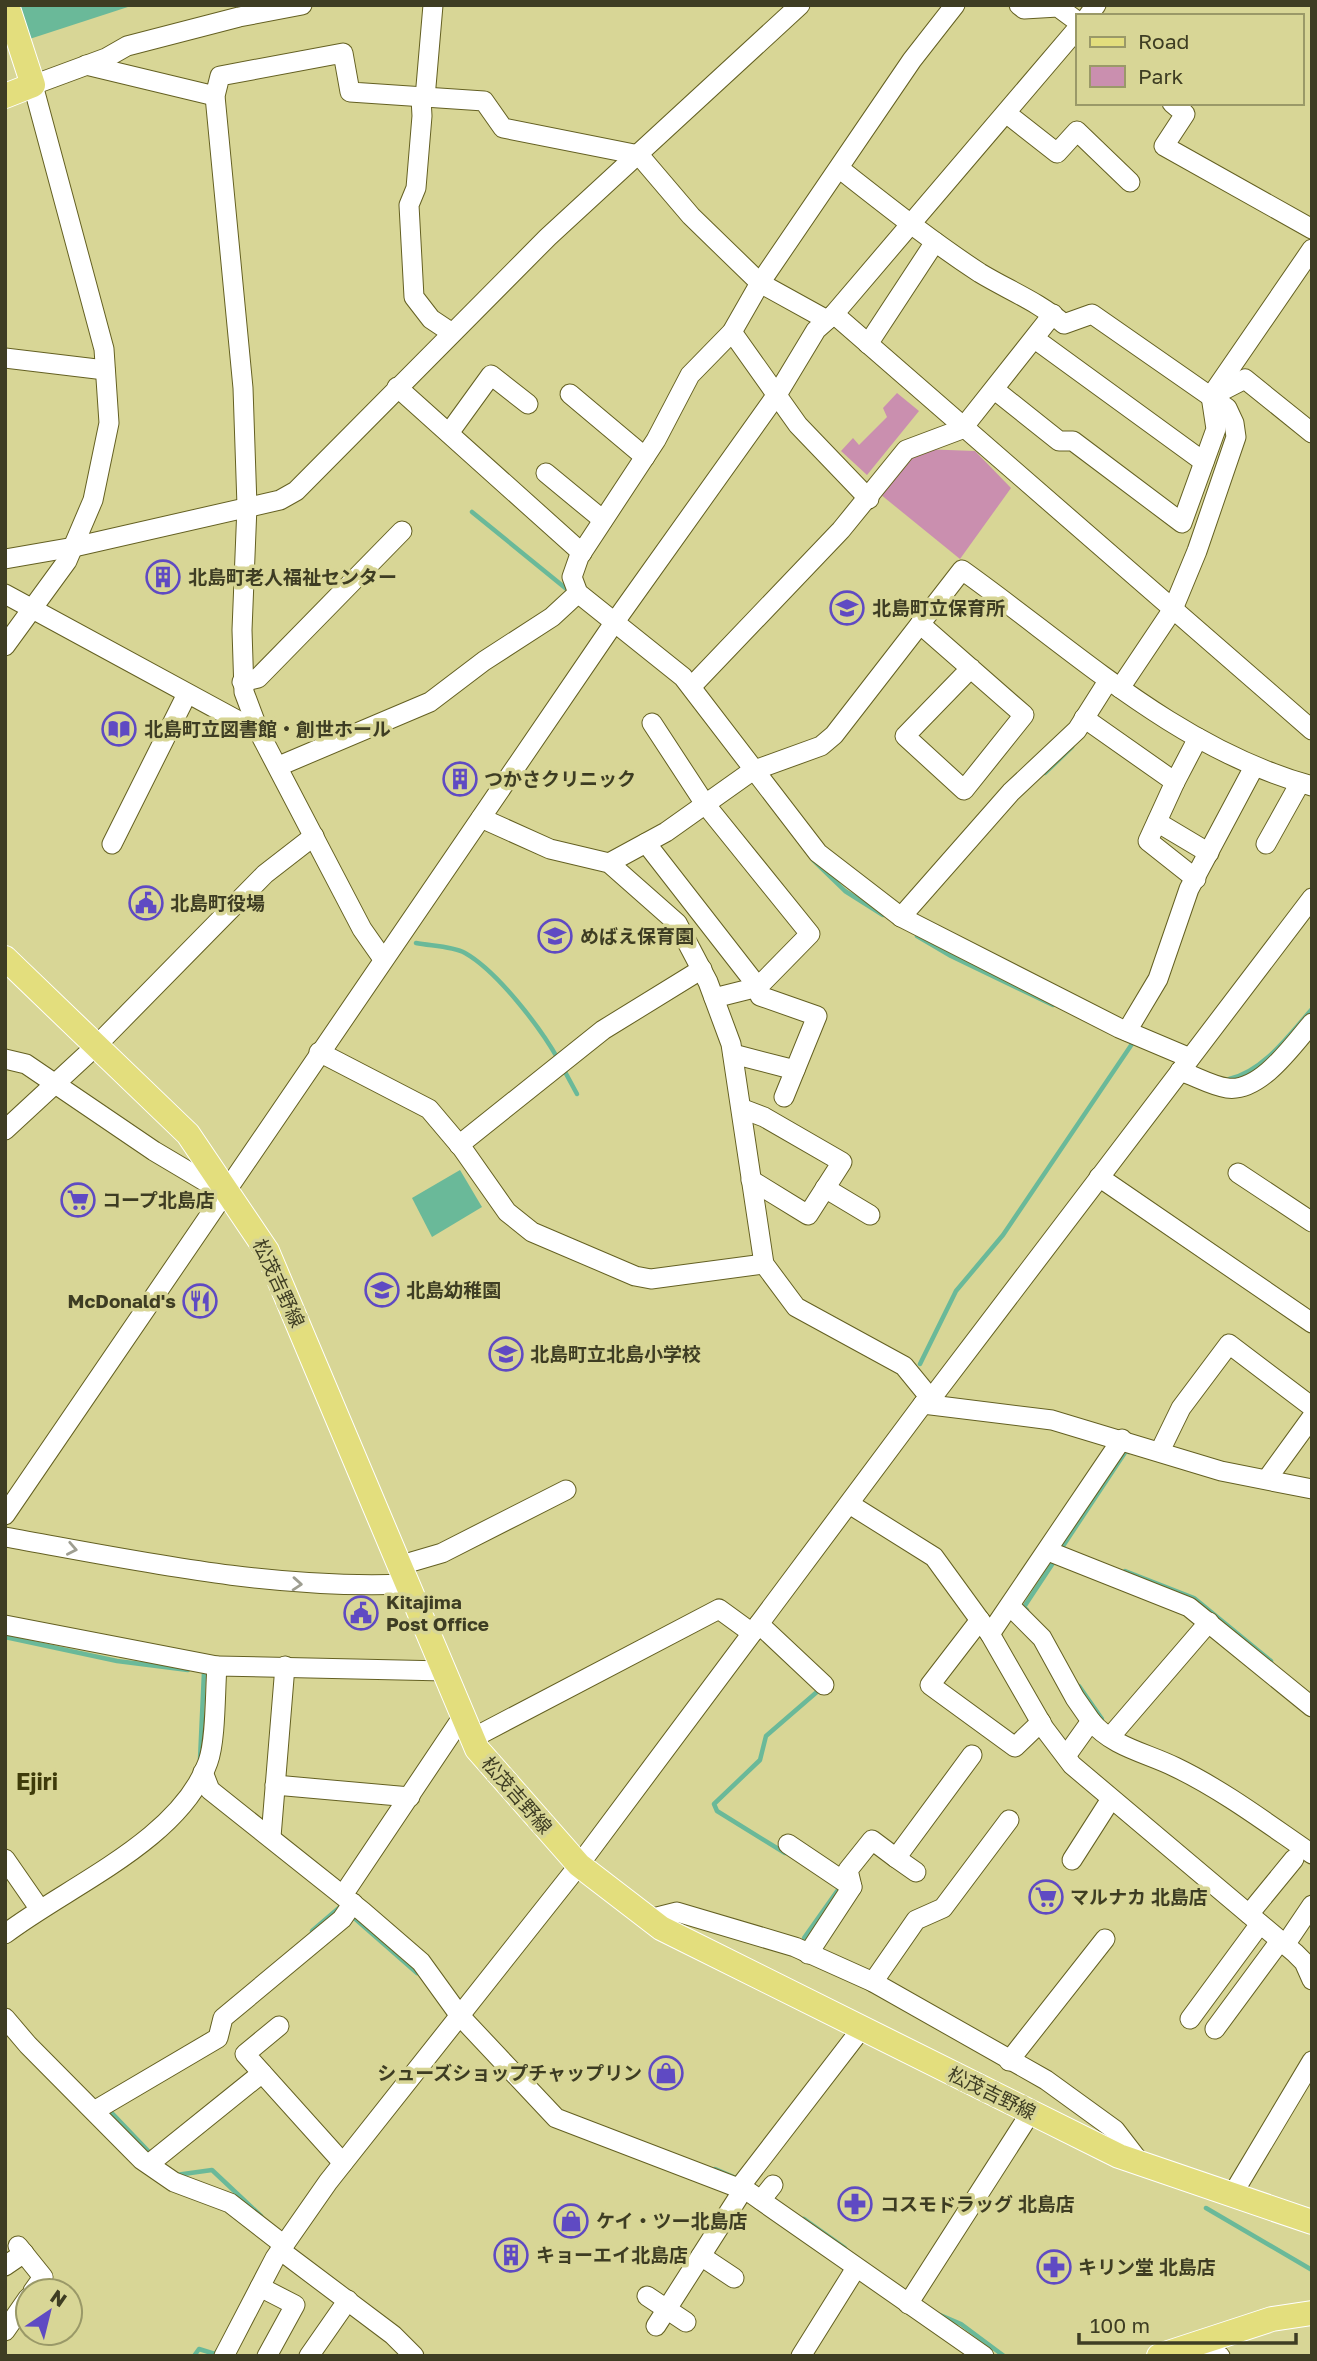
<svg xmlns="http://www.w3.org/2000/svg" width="1317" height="2361" font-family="'Golos Text','Noto Sans JP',sans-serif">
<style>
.green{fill:#ca8faf}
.water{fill:#6ab999}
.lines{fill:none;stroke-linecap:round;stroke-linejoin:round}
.stream{stroke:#6ab999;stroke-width:4.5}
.minor-casing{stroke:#646022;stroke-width:21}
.major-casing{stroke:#fff;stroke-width:26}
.minor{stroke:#fff;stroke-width:19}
.major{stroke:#e3de7d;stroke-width:24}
.oneway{stroke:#9e9e91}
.labels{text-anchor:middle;stroke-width:7;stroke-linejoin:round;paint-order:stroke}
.poi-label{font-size:19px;font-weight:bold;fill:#3e3d23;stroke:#d8d696;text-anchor:start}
.street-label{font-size:19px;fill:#3e3d23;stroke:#d8d696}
.quarter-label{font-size:23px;font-weight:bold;fill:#3e3b0a;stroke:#d8d696}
</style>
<rect width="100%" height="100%" fill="#d8d696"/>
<g class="green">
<polygon points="897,393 919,411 867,475 841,451 853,438 859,445 887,417 883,408"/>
<polygon points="921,449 975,451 1011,488 960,559 880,494 908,457"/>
</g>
<g class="water">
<polygon points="5,5 134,5 5,47"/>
<polygon points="460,1170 482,1207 432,1237 412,1198"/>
</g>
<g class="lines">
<g class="stream">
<polyline points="472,512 569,591"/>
<polyline points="1045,773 1072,747"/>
<polyline points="813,860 845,891 883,915"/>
<polyline points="917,936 951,956 1053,1005"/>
<path d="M416 943C431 946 452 946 465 953 497 971 540 1027 558 1059"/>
<polyline points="564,1070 577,1094"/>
<path d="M1229 1079C1263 1072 1290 1034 1312 1009"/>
<polyline points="920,1364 956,1291 1003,1235 1134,1041"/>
<polyline points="1061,1549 1126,1451 1129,1452"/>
<polyline points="1125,1571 1194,1598 1271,1661"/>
<polyline points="1027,1610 1024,1607 1055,1560"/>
<polyline points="5,1637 117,1661 188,1670"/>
<polyline points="1079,1686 1102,1719"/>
<polyline points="200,1759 204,1672"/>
<polyline points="785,1853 717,1811 714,1804 760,1760 766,1736 818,1691"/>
<polyline points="352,1916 417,1973"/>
<polyline points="312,1931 340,1907"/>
<polyline points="804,1938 840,1887 837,1886"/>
<polyline points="108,2109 153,2156"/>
<polyline points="715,2169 736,2178"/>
<polyline points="176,2175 212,2170 261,2216"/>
<polyline points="1206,2208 1312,2270"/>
<polyline points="804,2219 845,2248"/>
<polyline points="940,2315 961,2324 1004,2356"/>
<polyline points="194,2356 199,2349 215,2354 218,2350"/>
</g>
<defs>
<g id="minor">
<polyline points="955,5 912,60 760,283 732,332 690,375 656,440 579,557 572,577 578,593 683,677 818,853 901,917 1119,1028 1190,1058"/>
<polyline points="1019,5 1024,9 1058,7 1077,21"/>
<polyline points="1088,16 1096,5"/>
<polyline points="86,65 215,96"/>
<polyline points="421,98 422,116 416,188 409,205 414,297 431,319 452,333"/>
<polyline points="425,98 433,5"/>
<polyline points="1172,103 1185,114 1164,146 1312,229"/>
<polyline points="1006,113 1057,153 1077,131 1130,182"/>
<path d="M840 169C886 205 931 241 980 273 1008 290 1039 302 1064 324L1092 314 1227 408 1234 423 1236 437 1197 551 1173 609 1120 688"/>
<polyline points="834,314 1312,730"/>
<polyline points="732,332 798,425 869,499"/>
<polyline points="1035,339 1204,462"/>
<polyline points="868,344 935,242"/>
<polyline points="5,358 105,370"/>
<polyline points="397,387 582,553"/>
<polyline points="995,390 1059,441 1073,441 1182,523 1216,429 1211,396 1312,249"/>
<polyline points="570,394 645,457"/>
<polyline points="1212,396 1245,379 1312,433"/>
<polyline points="449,433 491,375 528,404"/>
<polyline points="546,473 603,520"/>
<polyline points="5,559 74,547 280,500 296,491 548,237 800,5"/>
<polyline points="5,594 259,732"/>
<polyline points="920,624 1024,715 964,790 905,736 971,668"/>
<polyline points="5,646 67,561 93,500 109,423 104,349 33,85 106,58 127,46 239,17 302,5"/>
<polyline points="242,682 258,678 402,531"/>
<polyline points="692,686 841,530 906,450 962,429 1053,314"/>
<polyline points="1084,718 1175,782 1198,738"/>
<polyline points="652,723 705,804 810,934 758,987 714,998"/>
<polyline points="279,766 430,702 484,661 552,617 578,593"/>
<polyline points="1175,782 1148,841 1196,879"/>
<polyline points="481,818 550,849 609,863 677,923 708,982 731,1044 764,1264 796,1307 904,1366 931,1399"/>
<polyline points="1157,822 1209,853"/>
<polyline points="646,843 758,987 760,996 817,1016 784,1097"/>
<polyline points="112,844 187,694"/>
<polyline points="1266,844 1300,783"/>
<path d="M609 863 666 832 752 771 821 746 834 735 962 570C1073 649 1177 749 1312 786"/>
<polyline points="901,917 1011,792 1077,730 1108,681"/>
<polyline points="383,959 362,929 259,732 244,692 242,630 247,506 243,388 215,96 220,76 343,53 350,92 484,101 503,128 639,155 691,216 760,283 827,320"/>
<polyline points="1127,1031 1158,979 1189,889 1254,767"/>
<polyline points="319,1052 429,1109 462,1148 507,1212 532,1232 635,1276 651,1279 764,1264"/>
<polyline points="733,1054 795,1070"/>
<polyline points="5,1059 26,1064 154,1151 223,1192"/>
<path d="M1180 1071C1195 1076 1212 1086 1227 1088 1260 1093 1293 1045 1312 1023"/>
<polyline points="743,1109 764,1117 842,1162 808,1215 751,1180"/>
<polyline points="5,1130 97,1045 265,874 314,836"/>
<polyline points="459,1145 603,1030 702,969"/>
<polyline points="1238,1173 1312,1222"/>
<polyline points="1099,1177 1312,1323"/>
<polyline points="825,1188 870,1215"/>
<polyline points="923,1404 1052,1420 1221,1471 1312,1489"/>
<polyline points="1160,1451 1181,1408 1229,1344 1312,1407"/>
<polyline points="1267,1479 1312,1417"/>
<polyline points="851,1505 934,1557 990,1634 1044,1728 1072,1765 1295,1953 1304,1962 1312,1980"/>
<polyline points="5,1515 614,623 778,393 816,330 834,314 1077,29"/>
<path d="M5 1537C139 1561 271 1590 408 1584"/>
<polyline points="1048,1551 1189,1607 1312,1707"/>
<polyline points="401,1565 442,1553 566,1490"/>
<polyline points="1010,1606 1042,1638 1075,1698 1091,1721 1066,1756"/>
<polyline points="980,1620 930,1685 1015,1747 1041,1722"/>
<polyline points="759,1624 824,1685"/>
<polyline points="5,1625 217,1666"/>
<polyline points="990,1634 1122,1439"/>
<path d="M1091 1721C1112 1747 1147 1753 1175 1767 1223 1790 1268 1824 1312 1854"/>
<polyline points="1110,1737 1209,1622"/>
<polyline points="473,1738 719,1609 752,1633"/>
<polyline points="203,1772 210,1790 362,1911 421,1962 460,2016 556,2118 749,2192 984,2356"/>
<polyline points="275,1785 410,1797"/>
<polyline points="271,1837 285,1666"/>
<polyline points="788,1844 852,1887 808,1954"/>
<polyline points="896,1858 916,1872"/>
<polyline points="5,1859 39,1908"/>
<polyline points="1072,1860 1111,1799"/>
<polyline points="852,1887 848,1870 872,1840 896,1858 972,1755"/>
<polyline points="343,1895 463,1716"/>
<polyline points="1249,1914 1294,1859"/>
<polyline points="649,1919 677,1912 795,1947 873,1982 1046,2080 1115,2130 1142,2165"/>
<path d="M5 1934C68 1886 180 1840 208 1762 216 1740 215 1691 217 1666L445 1671"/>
<polyline points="1285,1945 1312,1905"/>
<polyline points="873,1982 916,1920 943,1908 1009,1820"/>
<polyline points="5,2018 28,2045 142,2160 174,2182 230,2203 284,2245"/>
<polyline points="1190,2019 1260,1924"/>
<polyline points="279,2026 245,2054 343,2163"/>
<polyline points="1215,2029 1280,1941"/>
<polyline points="1009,2061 1105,1939"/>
<polyline points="94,2111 218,2038 223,2018 342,1919 353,1903"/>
<polyline points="149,2164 262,2073"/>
<polyline points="739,2188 862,2028"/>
<polyline points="1232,2195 1312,2061"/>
<polyline points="761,2200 773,2185"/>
<polyline points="18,2246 43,2277 33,2291"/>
<polyline points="280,2250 393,2335 414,2356"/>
<polyline points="701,2256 734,2278"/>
<polyline points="5,2266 24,2253"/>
<polyline points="260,2287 295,2305 267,2356"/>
<polyline points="647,2296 686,2322"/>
<polyline points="908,2304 1031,2112"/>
<polyline points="656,2326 743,2190"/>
<polyline points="5,2331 28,2298"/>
<polyline points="1192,2345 1220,2356"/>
<polyline points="224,2356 275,2258 328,2182 579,1865 923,1404 931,1399 1312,898"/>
<polyline points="309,2356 348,2300"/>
<polyline points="801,2356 856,2268"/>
</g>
<g id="major">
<polyline points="5,96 33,85 7,5"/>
<polyline points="5,958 188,1134 267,1251 477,1749 579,1865 661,1928 1119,2156 1312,2222"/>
<polyline points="1159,2356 1272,2319 1312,2313"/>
</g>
</defs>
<use href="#minor" class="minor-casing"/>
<use href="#major" class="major-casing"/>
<use href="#minor" class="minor"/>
<use href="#major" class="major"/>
</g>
<defs><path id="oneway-chevron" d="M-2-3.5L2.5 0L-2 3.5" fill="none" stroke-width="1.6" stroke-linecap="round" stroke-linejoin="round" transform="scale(1.75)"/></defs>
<g class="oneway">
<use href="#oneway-chevron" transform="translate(72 1549) rotate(11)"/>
<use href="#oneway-chevron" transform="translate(297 1584) rotate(4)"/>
</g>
<defs>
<symbol id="building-ring" viewBox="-11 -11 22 22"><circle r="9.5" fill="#d8d696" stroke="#5f4ac3" stroke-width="1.5"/><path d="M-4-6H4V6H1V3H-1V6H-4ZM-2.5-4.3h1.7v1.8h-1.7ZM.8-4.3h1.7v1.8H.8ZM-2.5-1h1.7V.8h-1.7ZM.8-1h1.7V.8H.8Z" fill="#5f4ac3"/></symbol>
<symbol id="school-ring" viewBox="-11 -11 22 22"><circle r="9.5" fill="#d8d696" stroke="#5f4ac3" stroke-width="1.5"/><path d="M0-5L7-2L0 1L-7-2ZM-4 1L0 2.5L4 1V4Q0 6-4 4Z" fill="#5f4ac3"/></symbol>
<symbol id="library-ring" viewBox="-11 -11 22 22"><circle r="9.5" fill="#d8d696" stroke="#5f4ac3" stroke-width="1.5"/><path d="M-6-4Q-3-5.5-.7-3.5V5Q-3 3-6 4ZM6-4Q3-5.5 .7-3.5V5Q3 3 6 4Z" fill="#5f4ac3"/></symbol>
<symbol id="civic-ring" viewBox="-11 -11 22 22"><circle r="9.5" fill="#d8d696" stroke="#5f4ac3" stroke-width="1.5"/><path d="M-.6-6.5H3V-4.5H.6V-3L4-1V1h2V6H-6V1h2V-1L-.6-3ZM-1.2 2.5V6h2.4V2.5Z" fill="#5f4ac3"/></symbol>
<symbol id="supermarket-ring" viewBox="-11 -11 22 22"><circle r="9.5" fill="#d8d696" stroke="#5f4ac3" stroke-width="1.5"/><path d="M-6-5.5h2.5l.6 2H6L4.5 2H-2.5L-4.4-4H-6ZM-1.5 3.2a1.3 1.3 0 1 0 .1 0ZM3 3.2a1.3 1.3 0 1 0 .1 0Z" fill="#5f4ac3"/></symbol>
<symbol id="restaurant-ring" viewBox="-11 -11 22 22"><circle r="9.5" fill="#d8d696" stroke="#5f4ac3" stroke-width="1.5"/><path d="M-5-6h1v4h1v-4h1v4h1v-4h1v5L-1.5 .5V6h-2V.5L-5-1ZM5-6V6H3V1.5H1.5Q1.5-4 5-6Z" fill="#5f4ac3"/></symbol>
<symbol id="shop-ring" viewBox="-11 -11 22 22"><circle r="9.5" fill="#d8d696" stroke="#5f4ac3" stroke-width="1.5"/><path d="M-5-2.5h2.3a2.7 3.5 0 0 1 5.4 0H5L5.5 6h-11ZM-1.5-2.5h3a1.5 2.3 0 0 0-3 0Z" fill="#5f4ac3"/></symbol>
<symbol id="pharmacy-ring" viewBox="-11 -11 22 22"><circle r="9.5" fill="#d8d696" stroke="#5f4ac3" stroke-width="1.5"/><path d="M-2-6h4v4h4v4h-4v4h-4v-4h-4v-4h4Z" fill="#5f4ac3"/></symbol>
</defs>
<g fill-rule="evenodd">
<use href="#building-ring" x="144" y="558" width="38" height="38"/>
<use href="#school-ring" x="828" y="589" width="38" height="38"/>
<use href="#library-ring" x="100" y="710" width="38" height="38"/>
<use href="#building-ring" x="441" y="760" width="38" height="38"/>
<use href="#civic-ring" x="127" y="884" width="38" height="38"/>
<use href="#school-ring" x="536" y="917" width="38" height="38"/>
<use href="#supermarket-ring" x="59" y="1181" width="38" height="38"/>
<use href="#school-ring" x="363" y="1271" width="38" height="38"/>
<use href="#restaurant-ring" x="181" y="1282" width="38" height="38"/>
<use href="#school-ring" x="487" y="1335" width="38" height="38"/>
<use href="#civic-ring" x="342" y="1594" width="38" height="38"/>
<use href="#supermarket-ring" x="1027" y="1878" width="38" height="38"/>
<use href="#shop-ring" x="647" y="2054" width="38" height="38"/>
<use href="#pharmacy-ring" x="836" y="2185" width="38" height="38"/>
<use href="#shop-ring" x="552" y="2202" width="38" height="38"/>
<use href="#building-ring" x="492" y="2236" width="38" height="38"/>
<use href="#pharmacy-ring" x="1035" y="2248" width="38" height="38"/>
</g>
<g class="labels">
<g class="poi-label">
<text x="188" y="584">北島町老人福祉センター</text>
<text x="872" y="615">北島町立保育所</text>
<text x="144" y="736">北島町立図書館・創世ホール</text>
<text x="484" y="786">つかさクリニック</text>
<text x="170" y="910">北島町役場</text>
<text x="580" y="943">めばえ保育園</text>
<text x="102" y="1207">コープ北島店</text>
<text x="406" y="1297">北島幼稚園</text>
<text x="176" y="1308" text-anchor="end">McDonald's</text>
<text x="530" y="1361">北島町立北島小学校</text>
<text x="386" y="1609">Kitajima<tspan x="386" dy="22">Post Office</tspan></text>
<text x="1070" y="1904">マルナカ 北島店</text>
<text x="642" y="2080" text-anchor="end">シューズショップチャップリン</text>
<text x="880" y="2211">コスモドラッグ 北島店</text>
<text x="596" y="2228">ケイ・ツー北島店</text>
<text x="536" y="2262">キョーエイ北島店</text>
<text x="1078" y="2274">キリン堂 北島店</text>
</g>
<g class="street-label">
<text transform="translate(279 1283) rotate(65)" y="7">松茂吉野線</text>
<text transform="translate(517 1795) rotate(49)" y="7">松茂吉野線</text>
<text transform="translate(992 2093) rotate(26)" y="7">松茂吉野線</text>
</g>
<g class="quarter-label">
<text x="37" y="1790">Ejiri</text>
</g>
</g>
<rect width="1317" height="2361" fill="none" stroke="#3e3d23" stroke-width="14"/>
<rect x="1076" y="14" width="228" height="91" fill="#d8d696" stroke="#9a9968" stroke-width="2"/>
<rect x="1090" y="37" width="35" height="10" fill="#e3de7d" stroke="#9a9968" stroke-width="2"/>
<text x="1138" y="49" font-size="21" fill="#3e3d23">Road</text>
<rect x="1090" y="66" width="35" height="21" fill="#ca8faf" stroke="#9a9968" stroke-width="2"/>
<text x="1138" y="84" font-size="21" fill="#3e3d23">Park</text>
<g transform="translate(49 2312) rotate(35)"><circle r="33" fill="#d8d696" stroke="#9a9968" stroke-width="2"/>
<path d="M0-5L12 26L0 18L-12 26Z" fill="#5f4ac3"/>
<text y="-10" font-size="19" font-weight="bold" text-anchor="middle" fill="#3e3d23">N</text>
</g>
<path d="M1079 2333v10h217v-10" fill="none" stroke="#3e3d23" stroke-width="3.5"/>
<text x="1090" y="2333" font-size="21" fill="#3e3d23" stroke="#d8d696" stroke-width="5" paint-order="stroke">100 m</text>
</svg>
